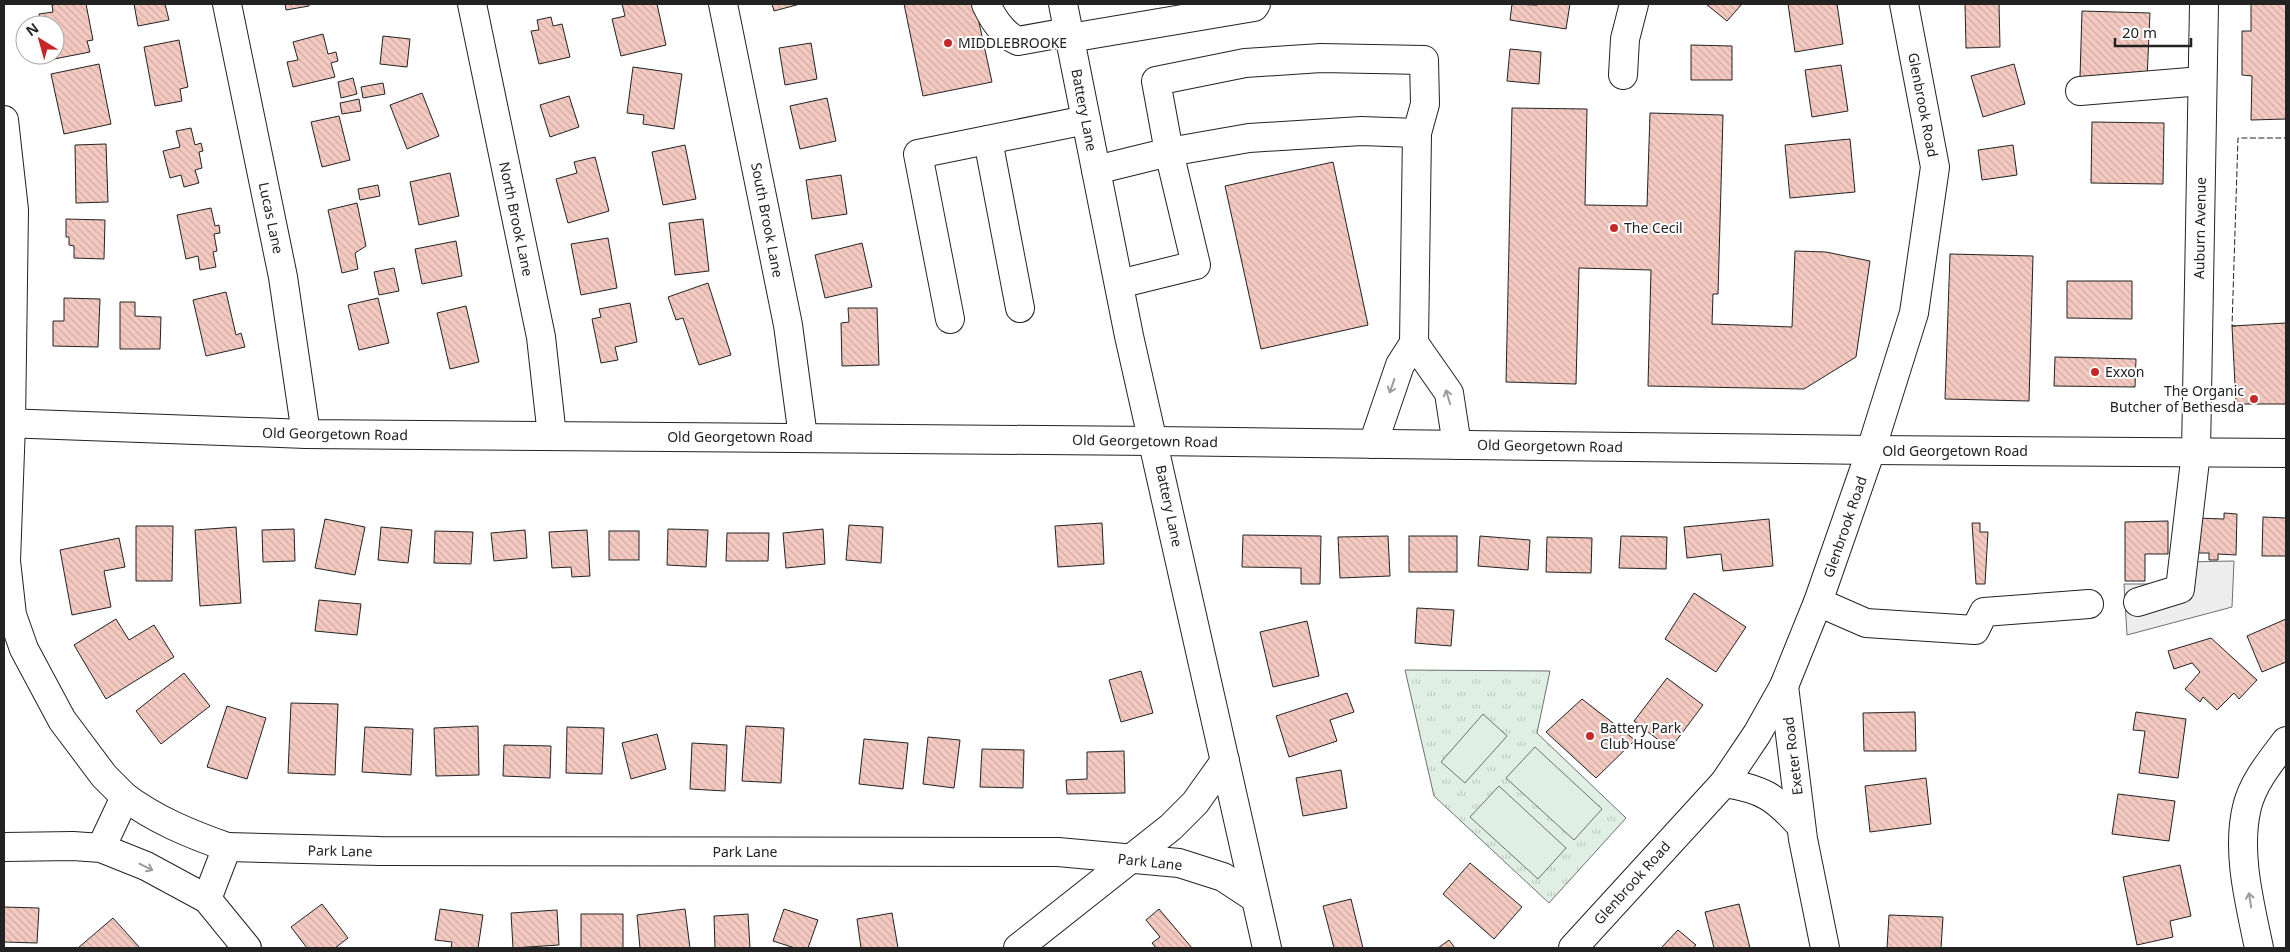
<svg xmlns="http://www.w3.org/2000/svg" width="2290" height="952" font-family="'Noto Sans',sans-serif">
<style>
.grass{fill:url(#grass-tufts);stroke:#6f6f6f}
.pitch{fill:#e0efe3;stroke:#6f6f6f}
.parking{fill:#ededed;stroke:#6f6f6f}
.building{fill:url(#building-back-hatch);stroke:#222}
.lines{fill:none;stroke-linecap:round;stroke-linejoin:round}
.minor-casing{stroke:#222;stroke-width:30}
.major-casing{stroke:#222;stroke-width:30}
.minor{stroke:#fff;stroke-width:28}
.major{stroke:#fff;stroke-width:28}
.fence{stroke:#222;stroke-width:1;stroke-dasharray:6 2.5;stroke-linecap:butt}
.oneway{stroke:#9c9c9c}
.poi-dot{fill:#c62828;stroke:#fff;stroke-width:2}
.labels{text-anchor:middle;stroke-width:4;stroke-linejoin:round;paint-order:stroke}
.poi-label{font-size:14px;fill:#222;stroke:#fff;text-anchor:start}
.street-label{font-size:14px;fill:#222;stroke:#fff}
</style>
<defs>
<pattern id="grass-tufts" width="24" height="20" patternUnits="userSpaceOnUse" patternTransform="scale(1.25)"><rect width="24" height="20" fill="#e0efe3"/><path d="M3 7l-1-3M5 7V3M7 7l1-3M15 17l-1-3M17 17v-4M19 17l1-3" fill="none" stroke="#c0cdc2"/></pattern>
<pattern id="building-back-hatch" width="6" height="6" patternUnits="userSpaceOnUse" patternTransform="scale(1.25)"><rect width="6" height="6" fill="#f3c9c0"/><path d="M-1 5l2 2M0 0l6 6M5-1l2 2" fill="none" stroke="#d0aca5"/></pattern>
</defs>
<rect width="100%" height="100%" fill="#fff"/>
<polygon class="grass" points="1405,670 1550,671 1537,733 1626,818 1549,903 1434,796"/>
<g class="pitch">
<polygon points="1483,714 1507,736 1465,783 1441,762"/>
<polygon points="1535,747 1602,809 1574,840 1506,778"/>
<polygon points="1499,786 1566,848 1538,879 1470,817"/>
</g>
<polygon class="parking" points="2234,561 2232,607 2127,635 2124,584 2173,584 2184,562"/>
<g class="building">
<polygon points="59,4 86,4 93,40 87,41 90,52 49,60 48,55 55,55 55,25 41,25 39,14 53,12 52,5"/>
<polygon points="134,4 165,4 169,20 138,26"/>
<polygon points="285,4 309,4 309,6 286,10"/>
<polygon points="622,4 657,4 666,45 621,56 612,19 625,16"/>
<polygon points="772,4 800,4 774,11"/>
<polygon points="904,4 975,4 992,82 923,96"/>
<polygon points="1512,4 1537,5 1537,4 1570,4 1566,29 1510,20"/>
<polygon points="1706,4 1742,4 1727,21"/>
<polygon points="1788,4 1837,4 1843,44 1795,52"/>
<polygon points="1965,4 1999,4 2000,47 1966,48"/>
<polygon points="2251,4 2286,4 2286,119 2251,120 2252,76 2242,75 2242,31 2251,31"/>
<polygon points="2082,11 2150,13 2147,79 2080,77"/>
<polygon points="551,17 553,26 562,24 570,57 539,64 531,31 539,30 537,20"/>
<polygon points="323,34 328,54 336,52 338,61 331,63 335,77 293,87 287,62 298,60 293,42"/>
<polygon points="383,36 410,39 407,67 380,64"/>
<polygon points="179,40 188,87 180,89 182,101 155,106 144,47"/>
<polygon points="811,43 817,79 785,85 779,48"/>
<polygon points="1691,45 1732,46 1732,80 1691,80"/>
<polygon points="1510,49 1541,52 1539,84 1507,81"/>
<polygon points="99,64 111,124 64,134 51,74"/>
<polygon points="2014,64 2025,104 1983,117 1971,76"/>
<polygon points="1841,65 1848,111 1812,117 1805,70"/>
<polygon points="633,67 682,74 674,129 643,124 644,115 627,113"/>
<polygon points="353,78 357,94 341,98 338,82"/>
<polygon points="383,83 385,94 363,98 361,87"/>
<polygon points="422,93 439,136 407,149 390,105"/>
<polygon points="569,96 579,127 550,137 540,105"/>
<polygon points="827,98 836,141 800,149 790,106"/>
<polygon points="359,99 361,111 342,114 340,103"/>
<polygon points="1512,108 1587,109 1585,205 1647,206 1650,113 1723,115 1718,294 1713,294 1712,324 1792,327 1795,251 1826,252 1870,261 1856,357 1804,389 1648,386 1651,270 1579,268 1576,384 1506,382"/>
<polygon points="339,116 350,160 322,167 311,122"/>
<polygon points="2092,122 2164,123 2163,184 2091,183"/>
<polygon points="191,128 195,145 201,143 203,151 199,152 202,168 195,170 199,183 184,187 181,175 170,178 163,151 180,147 176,131"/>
<polygon points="1850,139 1855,192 1790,198 1785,145"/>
<polygon points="106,144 108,202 76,203 75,145"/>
<polygon points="685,145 696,199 663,205 652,152"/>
<polygon points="2013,145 2017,175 1982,180 1978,150"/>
<polygon points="595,157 609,211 568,223 556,179 577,173 574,162"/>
<polygon points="1333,162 1368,325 1261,349 1225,186"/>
<polygon points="450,173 459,216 419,225 410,182"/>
<polygon points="841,175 847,214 812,219 806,180"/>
<polygon points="378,185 380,196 360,200 358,189"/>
<polygon points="357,203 366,246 355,253 358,269 342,273 328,210"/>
<polygon points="211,208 215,226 219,225 220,233 214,234 217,251 213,252 216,267 200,270 198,256 186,259 177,215"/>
<polygon points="66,219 105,220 104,259 74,258 74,246 69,245 69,237 66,237"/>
<polygon points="703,219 709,271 675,275 669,223"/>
<polygon points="608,238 617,288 581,295 571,244"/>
<polygon points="456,241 462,276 422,284 415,249"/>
<polygon points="862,243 872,287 825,298 815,255"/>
<polygon points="1950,254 2033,256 2029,401 1945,399"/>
<polygon points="394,268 399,291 379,295 374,272"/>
<polygon points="2067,281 2132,281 2132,319 2067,318"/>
<polygon points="708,283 731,355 699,365 683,318 676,320 668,297"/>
<polygon points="226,292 236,335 241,333 245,347 206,356 193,300"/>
<polygon points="64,298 100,299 98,347 53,346 53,321 64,321"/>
<polygon points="378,298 389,343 359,350 348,305"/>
<polygon points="120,302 135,302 135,316 161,317 160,349 120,349"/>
<polygon points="630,303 637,342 615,347 618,360 601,363 592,319 601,317 599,309"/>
<polygon points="466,306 479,362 450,369 437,313"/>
<polygon points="848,308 877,308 879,365 842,366 841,323 849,322"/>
<polygon points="2286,323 2286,404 2236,404 2232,326"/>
<polygon points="2055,357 2136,359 2135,387 2054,386"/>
<polygon points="2224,513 2237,514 2236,555 2218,554 2218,560 2209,560 2209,553 2194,553 2195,518 2224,519"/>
<polygon points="2263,517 2286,518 2286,556 2262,556"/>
<polygon points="325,519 365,527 355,575 315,568"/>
<polygon points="1769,519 1773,566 1723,571 1721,554 1687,558 1684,527"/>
<polygon points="2168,521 2168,554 2145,554 2145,581 2125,581 2125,522"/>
<polygon points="1102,523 1104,564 1058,567 1055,526"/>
<polygon points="1972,523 1980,523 1980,532 1988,532 1985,584 1976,584"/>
<polygon points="849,525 883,527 881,563 846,560"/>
<polygon points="136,526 173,526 172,581 136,581"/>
<polygon points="236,527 241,603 200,606 195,530"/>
<polygon points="381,527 412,530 408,563 378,560"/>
<polygon points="294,529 295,561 263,562 262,530"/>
<polygon points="668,529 708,530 706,567 667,565"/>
<polygon points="823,529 825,564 786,568 783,533"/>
<polygon points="525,530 527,558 494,561 491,533"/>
<polygon points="587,530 590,576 572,577 571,567 552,568 549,532"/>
<polygon points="435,531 473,532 471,564 434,563"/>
<rect x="609" y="531" width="30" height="29"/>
<polygon points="727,533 769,533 768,561 726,561"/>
<polygon points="1243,535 1321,536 1320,584 1301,584 1301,568 1242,567"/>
<polygon points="1388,536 1390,576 1340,578 1338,537"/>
<rect x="1409" y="536" width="48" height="36"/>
<polygon points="1480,536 1530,540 1528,570 1478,566"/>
<polygon points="1621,536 1667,537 1666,569 1619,568"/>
<polygon points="1547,537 1592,538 1591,573 1546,572"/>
<polygon points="119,538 125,567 104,571 111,607 72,615 60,550"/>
<polygon points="1694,593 1746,627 1716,672 1665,639"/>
<polygon points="319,600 361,604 357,635 315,631"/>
<polygon points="1417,608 1454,610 1451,646 1415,643"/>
<polygon points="116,619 129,640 154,625 174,657 106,699 74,645"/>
<polygon points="2286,619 2286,662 2262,672 2247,636"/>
<polygon points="1307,621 1319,676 1273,687 1260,632"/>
<polygon points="2211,638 2257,680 2239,699 2234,693 2217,710 2203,697 2200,702 2185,689 2200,672 2192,663 2174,669 2168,651"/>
<polygon points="1141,671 1153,713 1121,722 1109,680"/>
<polygon points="184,673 210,706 161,744 136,711"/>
<polygon points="1667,678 1703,705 1670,749 1634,721"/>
<polygon points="1347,693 1354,712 1330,720 1337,741 1289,757 1276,716"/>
<polygon points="1582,699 1635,740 1596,778 1546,732"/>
<polygon points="291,703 338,704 335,775 288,773"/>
<polygon points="227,706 266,718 247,779 207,767"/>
<polygon points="1915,712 1916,751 1864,751 1863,713"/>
<polygon points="2136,712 2186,719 2178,778 2139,773 2145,731 2133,730"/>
<polygon points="478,726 479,775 436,776 434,728"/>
<polygon points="746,726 784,728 781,783 742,781"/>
<polygon points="365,727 413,729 411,775 362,772"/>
<polygon points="567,727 604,728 602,774 566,773"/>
<polygon points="657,734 666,769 631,779 622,743"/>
<polygon points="928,737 960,740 954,788 923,784"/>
<polygon points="864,739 908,743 903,789 859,784"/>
<polygon points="692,743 727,745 725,791 690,789"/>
<polygon points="504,745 551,746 550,778 503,776"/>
<polygon points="982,749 1024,750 1023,788 980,787"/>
<polygon points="1124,751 1125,793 1067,794 1066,780 1087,779 1087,752"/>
<polygon points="1341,770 1347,808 1303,816 1296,778"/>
<polygon points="1926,778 1931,824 1870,832 1865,786"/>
<polygon points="2118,794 2175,801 2169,841 2112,834"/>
<polygon points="1470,863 1522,907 1494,939 1443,894"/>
<polygon points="2180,865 2191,916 2170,921 2173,937 2137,945 2123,877"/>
<polygon points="1351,899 1363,948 1334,948 1323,906"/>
<polygon points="322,904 348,938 335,948 307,948 291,927"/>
<polygon points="1739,904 1750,948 1714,948 1705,912"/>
<polygon points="4,907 39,908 37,943 4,942"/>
<polygon points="440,909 483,915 478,948 451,948 452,942 435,940"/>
<polygon points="685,909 690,948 640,948 637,915"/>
<polygon points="784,909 818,920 808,948 795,948 773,941"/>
<polygon points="1159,909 1192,948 1156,948 1152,943 1160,937 1146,920"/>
<polygon points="557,910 559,945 513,948 511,913"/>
<polygon points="892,913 898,948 861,948 857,919"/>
<polygon points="581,914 623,914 623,948 572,948 581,948"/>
<polygon points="748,914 750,948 715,948 714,916"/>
<polygon points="1889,915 1943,917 1941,948 1887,948"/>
<polygon points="113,918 140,948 78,948"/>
<polygon points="1678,930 1696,945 1693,948 1661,948"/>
<polygon points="1449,940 1455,948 1438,948"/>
</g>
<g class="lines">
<defs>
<g id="minor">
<polyline points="227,4 283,277 306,434"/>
<polyline points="472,4 541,337 552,436"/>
<polyline points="723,4 788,325 803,437"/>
<path d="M986 4C993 19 1002 34 1018 41L1068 32"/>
<polyline points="1063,4 1129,336 1267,948"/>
<polyline points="1070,38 1254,7 1256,4"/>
<polyline points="1623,75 1625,39 1634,4"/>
<polyline points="2080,91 2202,81"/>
<polyline points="4,120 14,210 11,424 6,561 12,615 24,649 62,720 104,776 125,797"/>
<polyline points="988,140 1020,308"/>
<polyline points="1096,170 1169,152 1156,81 1245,63 1321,58 1424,60 1425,104 1417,133 1414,343 1400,365 1373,444"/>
<polyline points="1119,284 1196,265 1169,152 1249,138 1361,131 1417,133"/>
<polyline points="950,319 918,154 1086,120"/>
<polyline points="1414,343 1449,393 1457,445"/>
<polyline points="1818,602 1866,623 1975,630 1984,612 2089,604"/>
<polyline points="2138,602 2180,589 2196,452 2204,4"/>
<polyline points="1784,686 1803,839 1825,948"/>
<path d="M1724 783C1763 789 1775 797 1801 826"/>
<path d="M4 847 73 846 101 848 146 866 207 899 227 847C190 834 156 820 125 797L101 848"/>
<polyline points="227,847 380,851 1058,852 1179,863 1223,877 1255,898"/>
<polyline points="207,899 247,948"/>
<polyline points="1018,948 1171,827 1195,803 1225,761"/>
<polyline points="1573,948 1724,783 1757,734 1784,686 1818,602 1871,450 1914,313 1935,167 1904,4"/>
<path d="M2259 948C2250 904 2236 852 2247 807 2253 782 2271 761 2286 741"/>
</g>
<polyline id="major" points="4,423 306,434 1154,441 1871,450 2286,453"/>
</defs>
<use href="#minor" class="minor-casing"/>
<use href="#major" class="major-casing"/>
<use href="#minor" class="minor"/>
<use href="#major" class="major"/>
<polyline class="fence" points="2236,326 2232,326 2238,138 2286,138"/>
</g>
<defs><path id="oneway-shaft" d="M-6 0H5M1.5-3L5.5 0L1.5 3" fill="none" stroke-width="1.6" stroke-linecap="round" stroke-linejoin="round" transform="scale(1.25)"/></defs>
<g class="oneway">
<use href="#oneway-shaft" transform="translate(1392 386) rotate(109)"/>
<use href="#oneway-shaft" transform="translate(1448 397) rotate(-107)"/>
<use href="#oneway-shaft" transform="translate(146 867) rotate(26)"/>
<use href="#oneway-shaft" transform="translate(2250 900) rotate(-99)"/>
</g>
<g class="poi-dot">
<circle cx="948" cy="43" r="5"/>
<circle cx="1614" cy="228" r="5"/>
<circle cx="2095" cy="372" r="5"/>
<circle cx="2254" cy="399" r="5"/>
<circle cx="1590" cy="736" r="5"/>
</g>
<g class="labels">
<g class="poi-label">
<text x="958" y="48">MIDDLEBROOKE</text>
<text x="1624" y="233">The Cecil</text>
<text x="2105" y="377">Exxon</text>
<text x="2244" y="396" text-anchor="end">The Organic<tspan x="2244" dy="16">Butcher of Bethesda</tspan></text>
<text x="1600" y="733">Battery Park<tspan x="1600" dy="16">Club House</tspan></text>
</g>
<g class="street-label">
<text transform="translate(1923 105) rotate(79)" y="5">Glenbrook Road</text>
<text transform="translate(1084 110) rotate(79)" y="5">Battery Lane</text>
<text transform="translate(271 218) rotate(78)" y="5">Lucas Lane</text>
<text transform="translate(516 219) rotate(78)" y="5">North Brook Lane</text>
<text transform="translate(767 220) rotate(79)" y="5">South Brook Lane</text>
<text transform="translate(2200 228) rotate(-89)" y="5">Auburn Avenue</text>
<text transform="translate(335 434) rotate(1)" y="5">Old Georgetown Road</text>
<text x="740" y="442">Old Georgetown Road</text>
<text transform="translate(1145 441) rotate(1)" y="5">Old Georgetown Road</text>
<text transform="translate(1550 446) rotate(1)" y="5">Old Georgetown Road</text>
<text x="1955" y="456">Old Georgetown Road</text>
<text transform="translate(1169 506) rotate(78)" y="5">Battery Lane</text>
<text transform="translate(1845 527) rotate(-71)" y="5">Glenbrook Road</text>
<text transform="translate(1793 756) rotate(-97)" y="5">Exeter Road</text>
<text transform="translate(340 851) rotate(1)" y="5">Park Lane</text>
<text x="745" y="857">Park Lane</text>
<text transform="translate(1150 862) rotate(6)" y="5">Park Lane</text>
<text transform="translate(1632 883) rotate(-48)" y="5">Glenbrook Road</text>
</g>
</g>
<rect width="2290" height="952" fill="none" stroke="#222222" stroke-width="10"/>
<g transform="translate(40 40) rotate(323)"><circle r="24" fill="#ffffff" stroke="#a7a7a7"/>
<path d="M0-4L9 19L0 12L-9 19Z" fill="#c62828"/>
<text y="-8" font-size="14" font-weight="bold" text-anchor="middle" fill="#222222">N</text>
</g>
<path d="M2115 38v8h76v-8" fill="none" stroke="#222222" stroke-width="2.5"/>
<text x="2122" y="38" font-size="15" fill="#222222" stroke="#ffffff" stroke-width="4" paint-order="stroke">20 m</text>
</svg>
